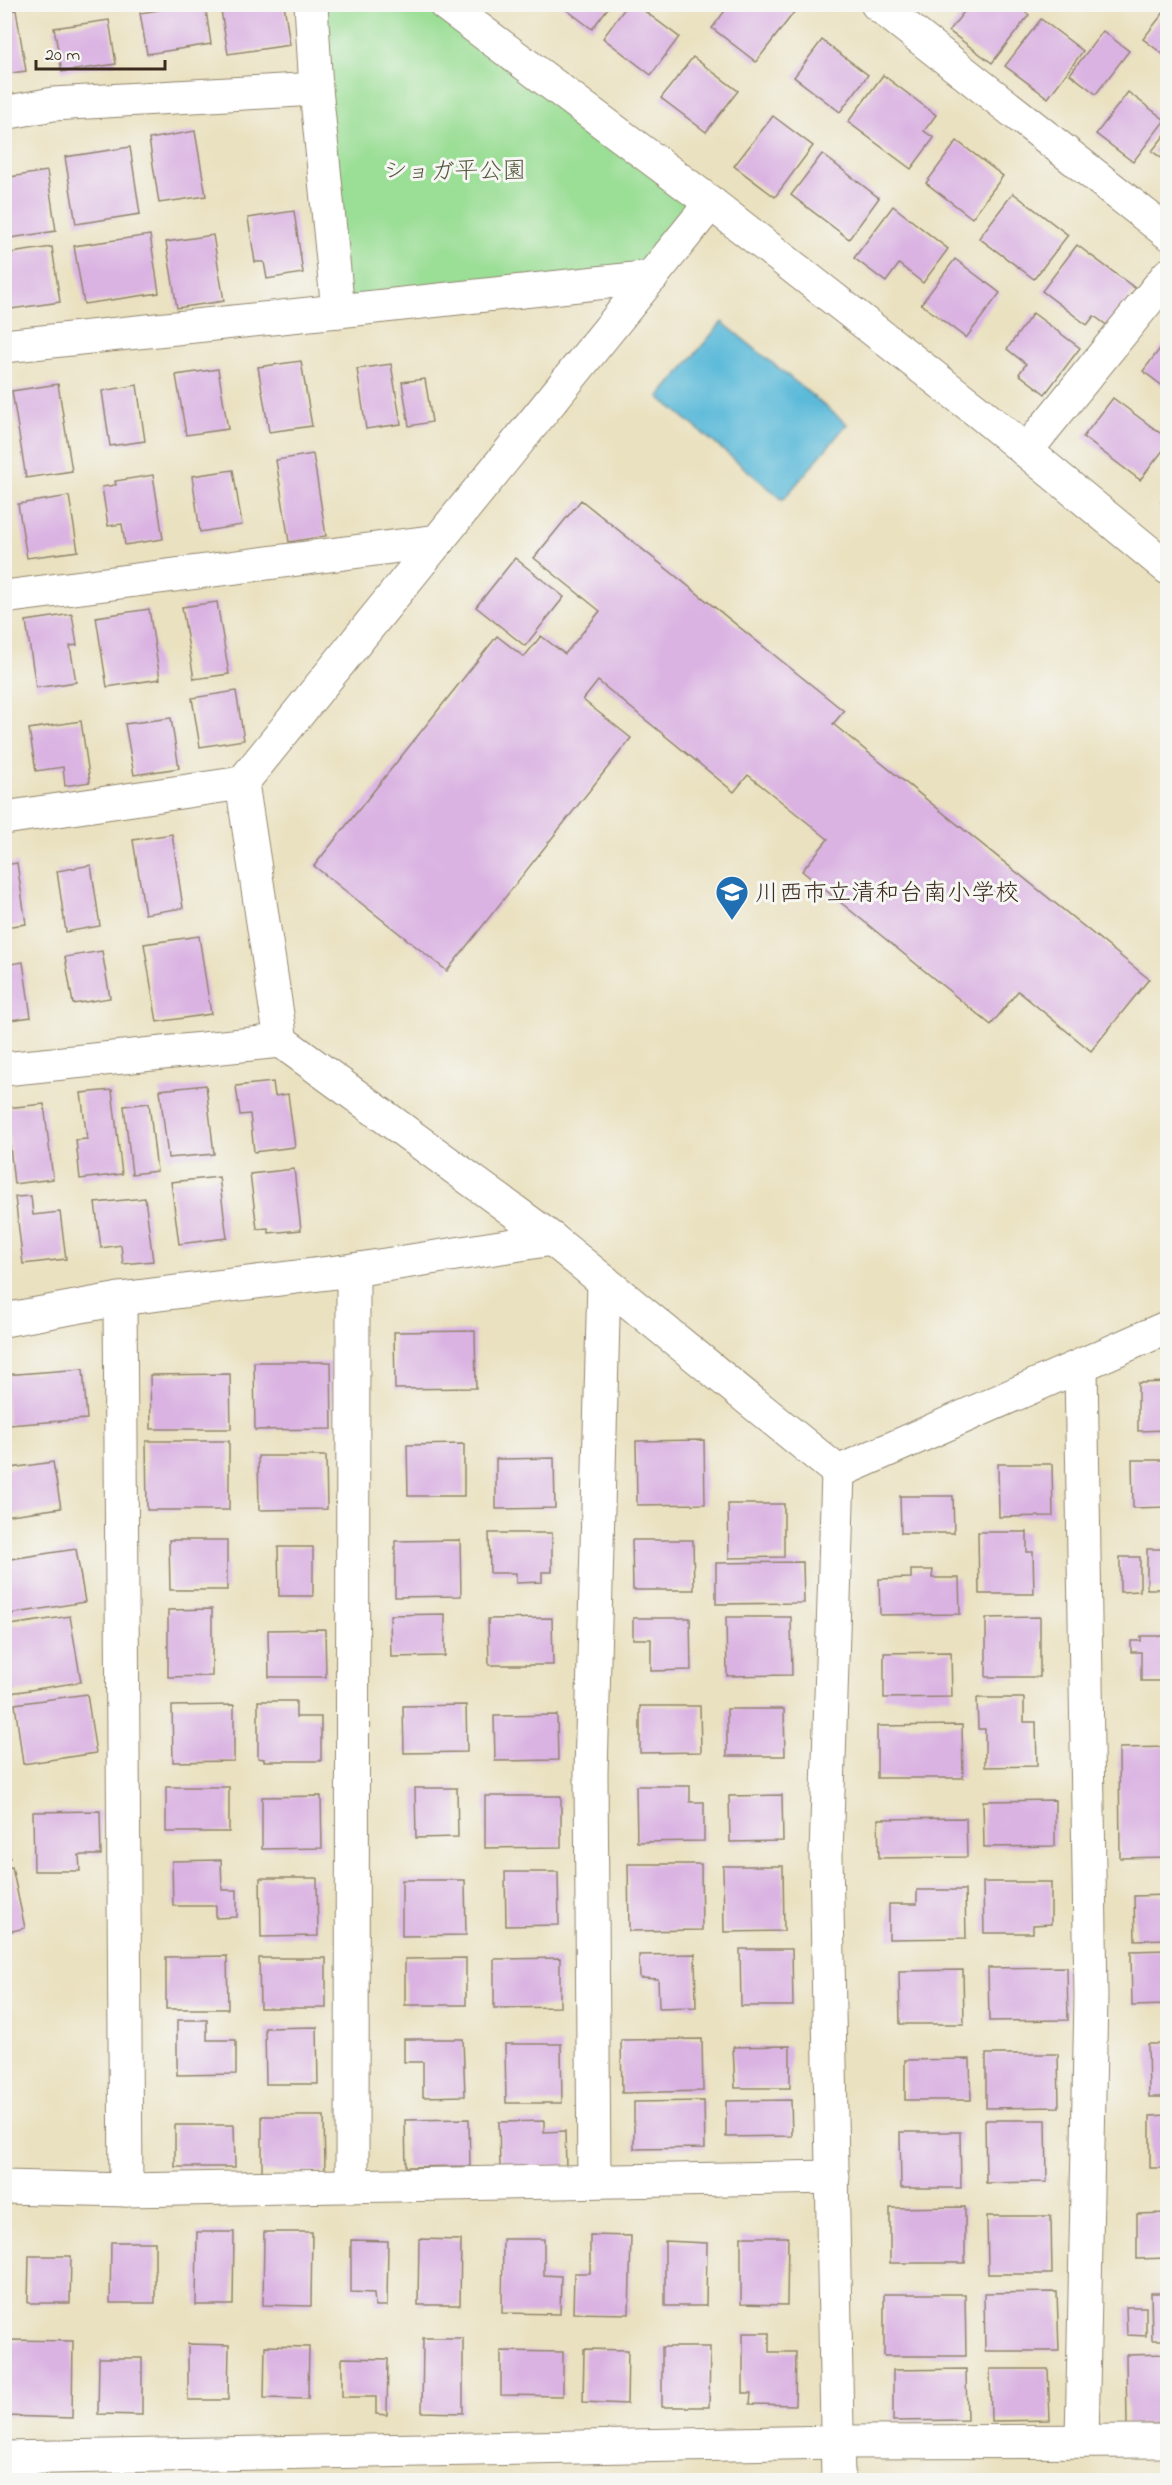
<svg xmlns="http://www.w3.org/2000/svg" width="1172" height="2485" font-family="'Indie Flower','Klee One',sans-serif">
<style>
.green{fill:#9bde96;stroke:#6b845a;stroke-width:1.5}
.water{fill:#5bbad9;stroke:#4b727c;stroke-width:1.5}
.building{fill:#dab3e2}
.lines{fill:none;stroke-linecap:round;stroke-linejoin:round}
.minor-casing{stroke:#92866f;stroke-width:35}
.minor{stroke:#fff;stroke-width:33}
.labels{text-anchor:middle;stroke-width:6;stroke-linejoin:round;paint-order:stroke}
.park-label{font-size:24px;fill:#53573c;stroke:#f6f6f2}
.poi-label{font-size:24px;fill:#3b2a1e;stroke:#f6f6f2;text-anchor:start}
</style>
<rect width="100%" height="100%" fill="#f6f6f2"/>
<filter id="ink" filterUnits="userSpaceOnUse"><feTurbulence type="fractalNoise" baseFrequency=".0167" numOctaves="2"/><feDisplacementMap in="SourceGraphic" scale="12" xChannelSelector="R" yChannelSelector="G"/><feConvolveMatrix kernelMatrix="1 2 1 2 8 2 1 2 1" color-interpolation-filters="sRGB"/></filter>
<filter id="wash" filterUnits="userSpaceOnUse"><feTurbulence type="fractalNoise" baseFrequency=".008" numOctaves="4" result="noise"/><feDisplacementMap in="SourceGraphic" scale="24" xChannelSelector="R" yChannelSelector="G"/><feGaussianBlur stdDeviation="1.35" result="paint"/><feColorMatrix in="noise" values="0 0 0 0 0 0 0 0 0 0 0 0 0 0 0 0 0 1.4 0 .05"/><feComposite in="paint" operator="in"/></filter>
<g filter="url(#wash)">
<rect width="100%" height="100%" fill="#eae1c0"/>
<polygon class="green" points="312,5 445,5 711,203 652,277 338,311"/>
<polygon class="water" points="722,322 847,424 783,500 659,397"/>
<g id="blocks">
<g class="building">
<polygon points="196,4 205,4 211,44 147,54 140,13"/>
<polygon points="220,4 284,4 290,45 228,54"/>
<polygon points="559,4 611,4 592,29"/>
<polygon points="628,4 635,4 679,37 651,75 603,38"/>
<polygon points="730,4 787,4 795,11 756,62 712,28"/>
<polygon points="970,4 1015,4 1029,15 992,63 949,31"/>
<polygon points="1168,7 1168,58 1143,39"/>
<polygon points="16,10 26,71 4,74 4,11"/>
<polygon points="1041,19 1083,51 1048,98 1005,66"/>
<polygon points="109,20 116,64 62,72 54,28"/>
<polygon points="1103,31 1129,51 1096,94 1070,74"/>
<polygon points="822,40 868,75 840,112 794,77"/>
<polygon points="693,57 738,91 706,132 661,98"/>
<polygon points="883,75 936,115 924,131 934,138 911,169 848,122"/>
<polygon points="1128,92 1165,120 1133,162 1096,134"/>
<polygon points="773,116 813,146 775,197 734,166"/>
<polygon points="195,131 206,196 159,203 149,139"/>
<polygon points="1168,131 1168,163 1152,151"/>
<polygon points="957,141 1003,176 972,218 926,183"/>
<polygon points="130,147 140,214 76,224 65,157"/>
<polygon points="822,154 879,198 849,239 791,195"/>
<polygon points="47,171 56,231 4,239 4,178"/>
<polygon points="1013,193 1068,235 1034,279 979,238"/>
<polygon points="893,206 948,249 923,283 899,264 886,282 854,258"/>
<polygon points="294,211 303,273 267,279 264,262 255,262 248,218"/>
<polygon points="150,235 159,293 84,304 74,246"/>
<polygon points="213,235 224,301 177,308 166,242"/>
<polygon points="1077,245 1136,289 1108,326 1094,316 1087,325 1042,291"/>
<polygon points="52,247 60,302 4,310 4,254"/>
<polygon points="955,259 1000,293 966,338 921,304"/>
<polygon points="1033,313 1080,348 1045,394 1019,374 1026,364 1007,349"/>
<polygon points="1168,338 1168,390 1143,371"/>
<polygon points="301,361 312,426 269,432 258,367"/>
<polygon points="391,364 401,424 366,429 357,369"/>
<polygon points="218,369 228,429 186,435 176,375"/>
<polygon points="425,379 432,422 409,426 402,382"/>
<polygon points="58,384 72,471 26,478 12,391"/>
<polygon points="137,385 145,441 110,446 102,391"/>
<polygon points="1113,398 1168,439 1168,444 1140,480 1083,437"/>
<polygon points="313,454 326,536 289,542 276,460"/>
<polygon points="233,470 242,525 200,532 192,476"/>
<polygon points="153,475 163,539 125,545 122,524 108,526 102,487 116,485 115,481"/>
<polygon points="1168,494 1168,507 1161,502"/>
<polygon points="69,496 78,551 27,558 18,504"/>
<polygon points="581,500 844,711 833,724 1149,979 1091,1051 1018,991 991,1025 802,871 828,839 748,775 734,792 598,681 583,700 631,738 447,971 314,866 497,636 524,657 541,636 565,654 600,611 534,558"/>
<polygon points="515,558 564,597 525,646 476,607"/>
<polygon points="217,602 229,674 194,679 182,607"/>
<polygon points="149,609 160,679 107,687 96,617"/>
<polygon points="72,614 77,645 70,646 76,682 36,688 26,621"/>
<polygon points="236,691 244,740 200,747 192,698"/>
<polygon points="171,718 179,768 134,775 125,724"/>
<polygon points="81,721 90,782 65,786 63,767 36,771 29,729"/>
<polygon points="172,834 183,908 145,914 133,840"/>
<polygon points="17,863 26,924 4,927 4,865"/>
<polygon points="91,865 100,926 66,932 57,871"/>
<polygon points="199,936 211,1014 157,1022 144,944"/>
<polygon points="102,951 110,998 73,1004 65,957"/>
<polygon points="23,962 31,1017 4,1021 4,965"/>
<polygon points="273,1082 275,1096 288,1094 295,1147 254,1152 250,1114 240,1115 236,1086"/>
<polygon points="206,1085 214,1154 168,1158 160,1090"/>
<polygon points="112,1090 122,1174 80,1179 76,1140 87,1139 81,1093"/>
<polygon points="149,1103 157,1171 132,1174 124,1106"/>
<polygon points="44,1104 53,1179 14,1184 6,1108"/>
<polygon points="294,1169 301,1230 269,1233 268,1228 257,1229 250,1174"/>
<polygon points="219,1177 227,1238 179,1244 171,1182"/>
<polygon points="31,1196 33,1215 60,1212 66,1259 23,1264 15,1197"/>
<polygon points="145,1198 153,1261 123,1264 121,1245 101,1248 95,1203"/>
<polygon points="475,1331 476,1388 395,1389 394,1332"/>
<polygon points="254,1362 331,1362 332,1429 255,1430"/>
<polygon points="83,1369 87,1419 8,1425 4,1375"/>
<polygon points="230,1374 231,1429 151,1429 150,1375"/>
<polygon points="1168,1382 1168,1430 1138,1431 1138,1383"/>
<polygon points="704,1440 705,1504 637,1505 636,1441"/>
<polygon points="146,1441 229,1441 229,1510 147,1510"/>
<polygon points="464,1444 464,1496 408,1496 407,1445"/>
<polygon points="258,1456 326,1456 327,1509 259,1510"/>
<polygon points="554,1458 555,1508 496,1509 496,1459"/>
<polygon points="1132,1460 1168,1460 1168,1507 1133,1508"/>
<polygon points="53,1462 61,1508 4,1516 4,1469"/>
<polygon points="998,1464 1052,1464 1053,1516 999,1517"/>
<polygon points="900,1496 953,1496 954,1533 901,1533"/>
<polygon points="728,1504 784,1504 784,1557 729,1558"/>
<polygon points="978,1532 1027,1532 1027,1552 1033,1552 1034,1594 979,1594"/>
<polygon points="489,1533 552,1533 552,1572 542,1572 542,1582 516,1583 516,1573 490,1573"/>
<polygon points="169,1540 227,1540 227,1590 170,1590"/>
<polygon points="460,1540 461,1596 395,1597 395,1541"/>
<polygon points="632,1540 693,1540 694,1590 633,1590"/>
<polygon points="278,1547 313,1547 313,1596 279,1596"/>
<polygon points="76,1549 85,1602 4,1615 4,1560"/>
<rect x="1147" y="1549" width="21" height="40"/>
<polygon points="1120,1557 1140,1557 1140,1591 1120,1592"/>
<polygon points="803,1562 804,1603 716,1604 716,1563"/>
<polygon points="911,1570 933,1570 932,1578 959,1578 960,1614 880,1615 879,1579 911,1578"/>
<polygon points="212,1609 212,1676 168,1677 168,1610"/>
<polygon points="445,1614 445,1656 391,1657 390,1615"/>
<polygon points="70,1616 81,1682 4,1694 4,1626"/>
<polygon points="726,1617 791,1617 792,1675 727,1676"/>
<polygon points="1040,1617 1040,1677 986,1677 986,1618"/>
<polygon points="552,1618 553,1665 489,1665 488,1619"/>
<polygon points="633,1618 690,1618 691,1670 651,1671 651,1639 633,1639"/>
<polygon points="325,1629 326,1677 269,1677 268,1630"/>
<polygon points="1141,1636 1168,1636 1168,1681 1141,1681 1141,1652 1131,1652 1131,1641 1141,1641"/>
<polygon points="951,1652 952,1697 884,1698 884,1653"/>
<polygon points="87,1694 96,1753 23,1764 15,1704"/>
<polygon points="977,1698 1024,1698 1024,1722 1036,1722 1037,1766 985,1767 985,1729 978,1729"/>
<polygon points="258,1701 296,1701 296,1717 321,1717 321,1761 264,1761 264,1759 258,1758"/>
<polygon points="234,1705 234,1761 173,1762 172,1706"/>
<polygon points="466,1705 467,1752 404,1753 403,1706"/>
<polygon points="640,1706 700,1706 701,1752 640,1753"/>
<polygon points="727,1709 784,1709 785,1756 727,1756"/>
<polygon points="557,1715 558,1760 495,1761 494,1716"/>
<polygon points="962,1725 963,1778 877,1778 877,1726"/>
<polygon points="1168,1747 1168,1857 1120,1858 1119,1748"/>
<polygon points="636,1786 690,1786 690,1802 704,1802 704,1841 637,1842"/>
<rect x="166" y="1787" width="63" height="45"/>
<polygon points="415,1788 457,1788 458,1837 416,1838"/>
<polygon points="782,1795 783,1841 730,1842 729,1796"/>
<polygon points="321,1796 322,1848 262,1849 262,1797"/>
<polygon points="485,1796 561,1796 561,1847 485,1848"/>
<polygon points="1055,1800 1055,1846 984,1847 983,1801"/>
<polygon points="100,1811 101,1855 79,1855 80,1871 34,1871 33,1812"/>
<polygon points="966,1818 967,1857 879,1858 878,1819"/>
<polygon points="6,1829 10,1858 4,1859 4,1830"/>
<polygon points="221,1860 222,1890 237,1890 237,1917 216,1918 216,1906 173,1906 172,1861"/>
<polygon points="628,1864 701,1864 702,1930 629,1931"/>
<polygon points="723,1866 783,1866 784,1931 724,1932"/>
<polygon points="12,1867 25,1928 4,1933 4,1868"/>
<polygon points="505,1872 558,1872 559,1925 506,1926"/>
<polygon points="260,1878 317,1878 318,1936 261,1937"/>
<polygon points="402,1880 465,1880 466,1935 402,1936"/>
<polygon points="983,1882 1051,1882 1051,1924 1033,1925 1033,1933 984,1933"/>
<polygon points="917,1890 965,1890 966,1938 889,1939 889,1904 917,1904"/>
<polygon points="1168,1895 1168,1939 1135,1940 1134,1896"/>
<polygon points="740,1949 792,1949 793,2006 741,2006"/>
<polygon points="1168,1950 1168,2005 1132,2006 1131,1951"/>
<polygon points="695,1954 696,2007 659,2008 658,1979 640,1978 639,1955"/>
<polygon points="227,1956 228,2009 166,2009 166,1957"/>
<polygon points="259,1958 326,1958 326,2008 260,2008"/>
<polygon points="466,1958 466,2005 405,2005 405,1959"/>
<polygon points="560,1958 560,2007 494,2008 494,1959"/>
<polygon points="1067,1967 1068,2020 989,2021 988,1968"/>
<polygon points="963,1970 964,2024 900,2024 899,1971"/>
<polygon points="177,2020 207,2020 207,2040 236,2040 236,2074 177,2075"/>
<polygon points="317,2027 318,2084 266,2084 265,2028"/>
<polygon points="404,2039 463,2039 465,2096 423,2097 423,2062 404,2062"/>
<polygon points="702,2039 703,2091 622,2093 621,2040"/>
<polygon points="505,2044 561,2044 562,2103 506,2103"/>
<polygon points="1148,2044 1168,2044 1168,2097 1149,2097"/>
<polygon points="790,2046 790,2088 735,2088 733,2047"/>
<polygon points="986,2054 1058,2054 1059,2107 986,2108"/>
<polygon points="970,2059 971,2100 905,2100 905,2060"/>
<polygon points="791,2100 792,2136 726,2137 726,2101"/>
<polygon points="704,2101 705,2148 634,2149 634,2102"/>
<polygon points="1168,2115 1168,2168 1150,2168 1150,2116"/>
<polygon points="262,2116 324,2116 325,2172 262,2172"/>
<polygon points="469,2119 470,2166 406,2167 405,2120"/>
<polygon points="985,2120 1046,2120 1047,2182 986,2183"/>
<polygon points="544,2121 544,2132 565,2131 566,2167 500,2168 499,2122"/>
<polygon points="175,2125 234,2125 235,2167 175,2167"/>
<polygon points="900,2132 960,2132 961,2188 901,2188"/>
<polygon points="965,2207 965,2263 890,2263 890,2208"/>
<polygon points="1168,2213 1168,2258 1137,2259 1137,2214"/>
<polygon points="987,2216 1051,2216 1052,2274 988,2274"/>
<polygon points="197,2232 234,2232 233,2305 196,2305"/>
<polygon points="264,2232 312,2232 311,2306 263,2305"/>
<polygon points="590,2235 631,2236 629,2314 573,2313 574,2273 590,2273"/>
<polygon points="741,2237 788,2237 787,2305 741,2304"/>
<polygon points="419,2239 461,2240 460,2305 418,2305"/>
<polygon points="503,2239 544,2239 544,2275 561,2276 560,2314 502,2313"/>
<polygon points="351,2240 388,2241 387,2306 375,2306 374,2293 351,2292"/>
<polygon points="665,2241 707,2243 706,2306 665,2306"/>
<polygon points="111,2242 155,2242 155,2303 110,2303"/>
<polygon points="29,2256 71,2256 70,2303 28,2303"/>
<polygon points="1057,2292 1059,2351 985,2351 984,2293"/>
<polygon points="1151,2293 1168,2293 1168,2340 1152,2340"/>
<polygon points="884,2294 965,2294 966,2356 884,2356"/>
<polygon points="1126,2307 1146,2307 1146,2336 1127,2335"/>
<polygon points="743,2333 769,2333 769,2352 796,2352 795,2405 750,2404 751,2393 743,2393"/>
<polygon points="423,2338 463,2338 463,2413 422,2412"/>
<polygon points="5,2340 73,2341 72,2418 5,2416"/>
<polygon points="188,2344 229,2345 228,2400 188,2400"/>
<polygon points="265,2346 309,2347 308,2399 264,2398"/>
<polygon points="662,2347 710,2347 709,2407 662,2407"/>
<polygon points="584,2349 628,2350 627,2404 583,2402"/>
<polygon points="501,2351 563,2352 563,2396 501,2395"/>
<polygon points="1168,2354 1168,2424 1127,2425 1126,2355"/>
<polygon points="99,2358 142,2358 142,2415 98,2414"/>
<polygon points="342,2358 388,2359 387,2415 376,2414 376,2397 342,2397"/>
<polygon points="966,2369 967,2420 893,2421 893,2370"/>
<polygon points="990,2369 1048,2369 1050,2420 991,2421"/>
</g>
</g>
</g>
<g filter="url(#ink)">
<use href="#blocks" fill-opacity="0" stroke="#92866f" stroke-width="1.5"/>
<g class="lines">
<defs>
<g id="minor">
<polyline points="311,4 316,89 338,311 652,277"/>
<polyline points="445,4 711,203 980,413 1168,568"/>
<polyline points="877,4 1168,233"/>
<polyline points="4,113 53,104 316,89"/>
<polyline points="711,203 242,783 281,1041 552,1239 838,1472 826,1855 838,2480"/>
<polyline points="4,346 338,311"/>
<polyline points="1026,451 1168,275"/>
<polyline points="4,597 438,541"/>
<polyline points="4,818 242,783"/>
<polyline points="4,1069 281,1041"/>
<polyline points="120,1299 126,2190"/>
<polyline points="4,1320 120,1299 353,1270 552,1239"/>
<polyline points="1081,1367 1091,1996 1082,2441"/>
<polyline points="838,1472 1168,1327"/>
<polyline points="594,2181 591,1773 604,1281"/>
<polyline points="352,2186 353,1270"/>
<polyline points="4,2187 126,2190 833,2177"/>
<polyline points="4,2458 838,2442 1168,2441"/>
</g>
</defs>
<use href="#minor" class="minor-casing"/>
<use href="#minor" class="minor"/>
</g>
</g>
<defs>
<symbol id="school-pin" viewBox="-11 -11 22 30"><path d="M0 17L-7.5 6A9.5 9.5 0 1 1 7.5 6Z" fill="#1f6fb2" stroke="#f6f6f2"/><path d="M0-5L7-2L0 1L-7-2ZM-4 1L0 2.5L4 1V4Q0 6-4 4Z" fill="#fff"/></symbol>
</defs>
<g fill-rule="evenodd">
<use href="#school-pin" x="713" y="873" width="38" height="52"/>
</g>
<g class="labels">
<g class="park-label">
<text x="455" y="178">ショガ平公園</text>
</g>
<g class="poi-label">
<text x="755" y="900">川西市立清和台南小学校</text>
</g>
</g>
<rect width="1172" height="2485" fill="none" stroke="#f6f6f2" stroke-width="24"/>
<path d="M36 60v9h129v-9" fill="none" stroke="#3b2a1e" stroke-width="3"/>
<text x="45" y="60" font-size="18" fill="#3b2a1e" stroke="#f6f6f2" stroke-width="4.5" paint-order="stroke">20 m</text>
</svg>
